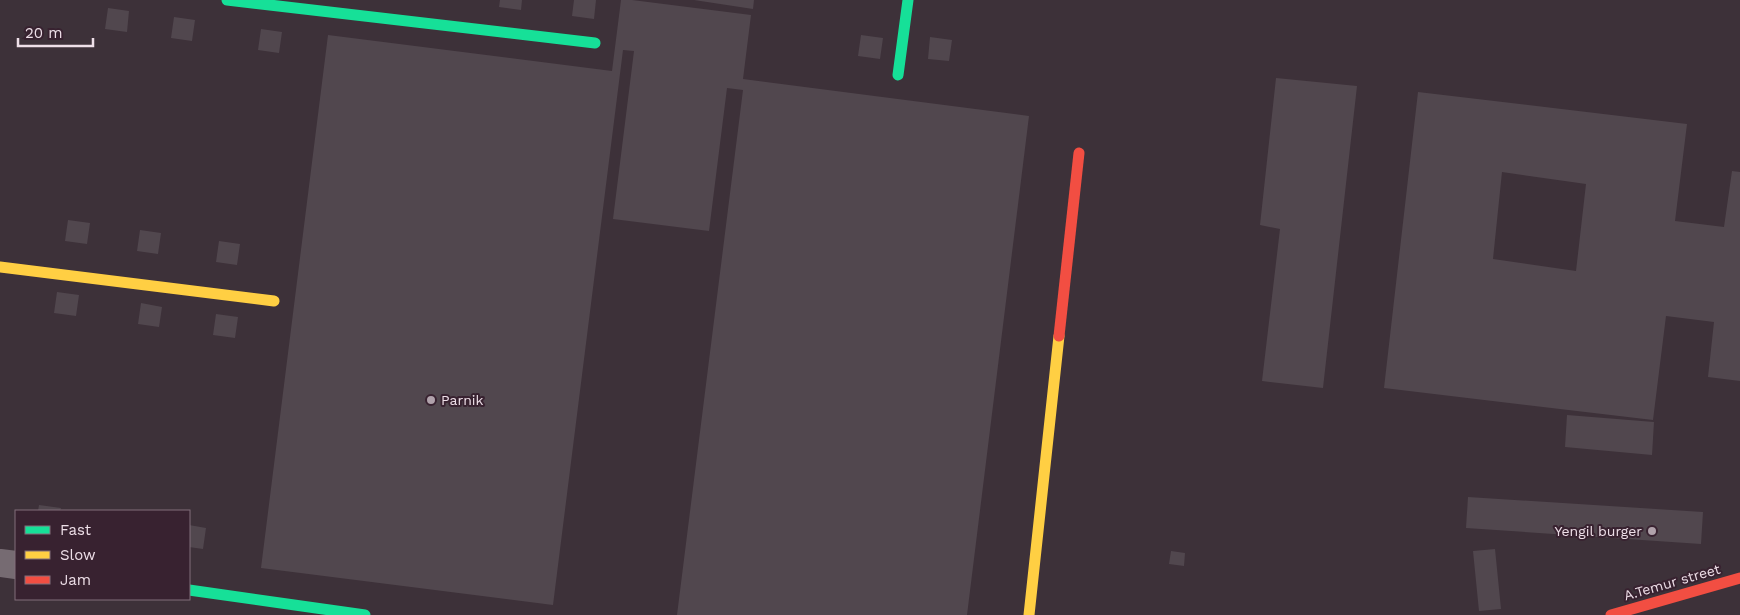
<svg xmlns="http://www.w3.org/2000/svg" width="1740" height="615" font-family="'Work Sans',sans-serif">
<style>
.building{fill:#51474e;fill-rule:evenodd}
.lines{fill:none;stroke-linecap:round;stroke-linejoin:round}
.street{stroke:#766b72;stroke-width:28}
.fast{stroke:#16e098;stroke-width:11}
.slow{stroke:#ffcf43;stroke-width:11}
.jam{stroke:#f24e42;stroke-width:11}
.poi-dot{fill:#b0a2ab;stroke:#382230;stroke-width:2}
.labels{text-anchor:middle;stroke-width:4;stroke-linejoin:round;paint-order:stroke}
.poi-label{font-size:14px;fill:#eedfe8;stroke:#382230;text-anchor:start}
.street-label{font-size:14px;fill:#eedfe8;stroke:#382230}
</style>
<rect width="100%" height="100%" fill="#3d3139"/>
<g class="building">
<polygon points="500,0 522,0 521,10 499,7"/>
<polygon points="574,0 596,0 594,19 572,16"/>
<polygon points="621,0 632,0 751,15 743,79 1029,116 967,615 677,615 743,90 727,88 709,231 613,219 634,51 623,50 553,605 261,568 328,35 612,71"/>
<polygon points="694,0 754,0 753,9"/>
<polygon points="108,8 129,11 127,32 105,29"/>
<polygon points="174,17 195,20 192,41 171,38"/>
<polygon points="261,29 282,32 279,53 258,50"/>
<polygon points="861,35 883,38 880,59 858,56"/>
<polygon points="930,37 952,40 949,61 928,59"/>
<polygon points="1276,78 1357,86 1323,388 1262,381 1280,229 1260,225"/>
<path d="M1418 92 1687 124 1675 221 1724 227 1732 171 1740 172V381L1708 377 1714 322 1666 316 1653 420 1384 388ZM1502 172 1586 184 1576 271 1493 259Z"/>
<polygon points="68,220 90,223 87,244 65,241"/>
<polygon points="140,230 161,233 158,254 137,251"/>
<polygon points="219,241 240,244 237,265 216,262"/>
<polygon points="57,292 79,295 76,316 54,313"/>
<polygon points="141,303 162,307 159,327 138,324"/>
<polygon points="216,314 238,317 235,338 213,335"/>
<polygon points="1567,415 1654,422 1652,455 1565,447"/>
<polygon points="1468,497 1703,512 1701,544 1466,528"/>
<polygon points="39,505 61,508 60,511 38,511"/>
<polygon points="189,525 206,528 203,549 189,547"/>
<polygon points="1495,549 1501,609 1479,611 1473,551"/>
<polygon points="1171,551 1185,553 1184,566 1169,564"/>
</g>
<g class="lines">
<polyline class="street" points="0,563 16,565"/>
<g class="fast">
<polyline points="227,0 595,43"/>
<polyline points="898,75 908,0"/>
<polyline points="189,590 365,615"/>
</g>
<g class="slow">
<polyline points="0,267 274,301"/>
<polyline points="1029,615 1059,336"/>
</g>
<g class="jam">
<polyline points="1059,336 1079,153"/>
<polyline points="1611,615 1740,578"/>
</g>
</g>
<g class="poi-dot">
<circle cx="431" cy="400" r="5"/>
<circle cx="1652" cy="531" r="5"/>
</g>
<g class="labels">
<g class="poi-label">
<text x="441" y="405">Parnik</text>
<text x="1642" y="536" text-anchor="end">Yengil burger</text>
</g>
<g class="street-label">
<text transform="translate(1672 582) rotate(-16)" y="5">A.Temur street</text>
</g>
</g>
<rect x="15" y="510" width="175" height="90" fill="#382230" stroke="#816e7a"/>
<rect x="25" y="526" width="25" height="8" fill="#16e098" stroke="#816e7a"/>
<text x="60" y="535" font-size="15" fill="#eedfe8">Fast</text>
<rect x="25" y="551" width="25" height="8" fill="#ffcf43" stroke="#816e7a"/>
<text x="60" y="560" font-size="15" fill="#eedfe8">Slow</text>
<rect x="25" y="576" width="25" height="8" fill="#f24e42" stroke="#816e7a"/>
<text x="60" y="585" font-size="15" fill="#eedfe8">Jam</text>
<path d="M18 38v8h75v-8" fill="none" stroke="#eedfe8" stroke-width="2.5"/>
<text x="25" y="38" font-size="15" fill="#eedfe8" stroke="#382230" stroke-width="4" paint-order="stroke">20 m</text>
</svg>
